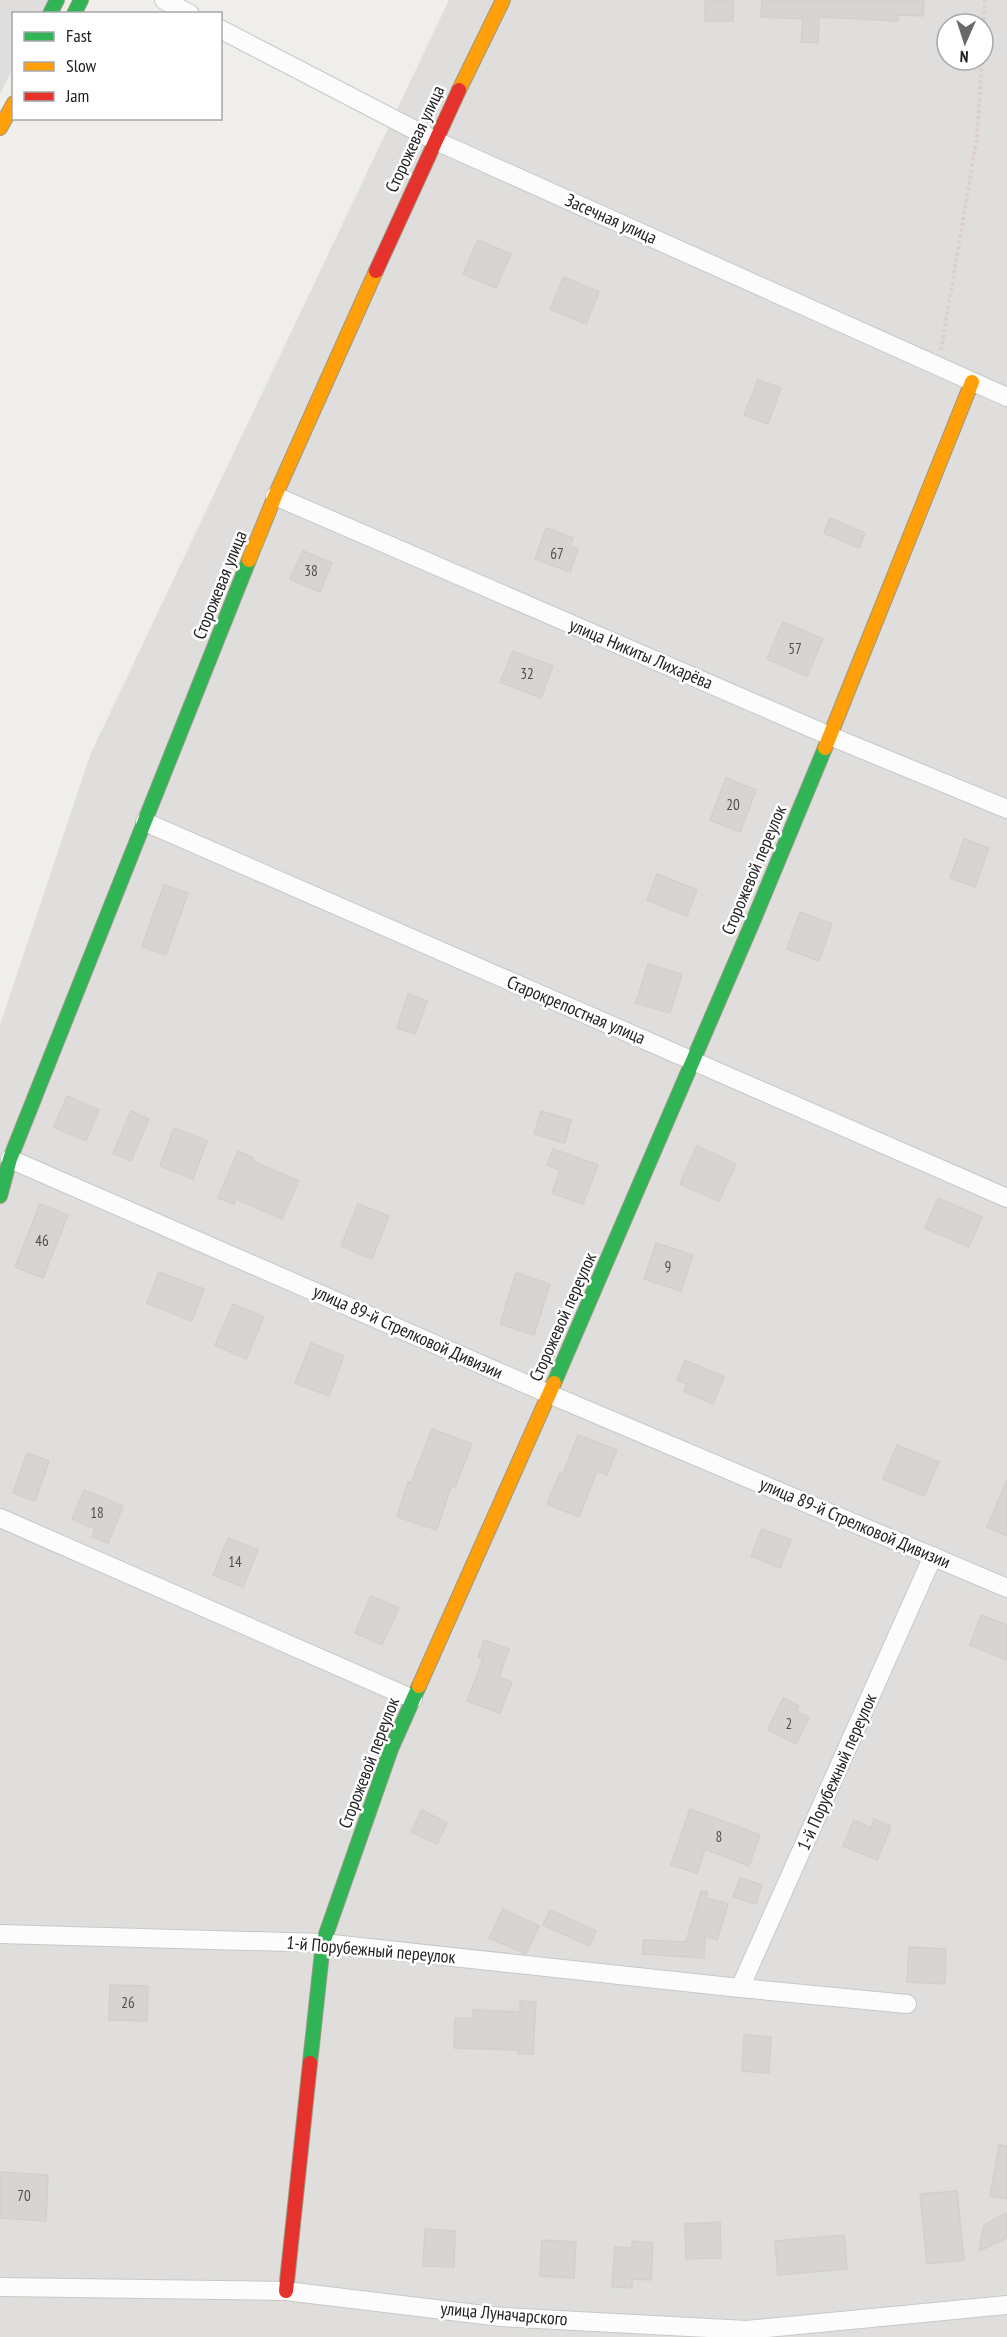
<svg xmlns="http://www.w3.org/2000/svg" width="1007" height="2337" font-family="'PT Sans Narrow',sans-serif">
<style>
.residential{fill:#dfdedc;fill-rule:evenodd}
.building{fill:#d7d4d2;stroke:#d3d0cc;stroke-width:1.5}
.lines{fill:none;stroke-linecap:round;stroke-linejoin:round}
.street-casing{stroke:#c9c8c7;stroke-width:20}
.fast-casing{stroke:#999a82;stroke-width:16}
.slow-casing{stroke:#999a82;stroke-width:16}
.jam-casing{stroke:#999a82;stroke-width:16}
.path{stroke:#dccecd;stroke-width:4;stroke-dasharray:3 3;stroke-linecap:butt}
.street{stroke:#fdfcfc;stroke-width:18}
.fast{stroke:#30b455;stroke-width:14}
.slow{stroke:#ff9f0a;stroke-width:14}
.jam{stroke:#e5322d;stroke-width:14}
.labels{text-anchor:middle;stroke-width:5;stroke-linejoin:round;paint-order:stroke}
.number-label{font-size:15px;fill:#4f4e4e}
.street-label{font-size:18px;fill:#222;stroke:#fff}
</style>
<rect width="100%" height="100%" fill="#f0eeeb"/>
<g class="residential">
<polygon points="0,0 49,0 42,13 14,14 13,68 0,94"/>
<path d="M449 0H1007V2337H0V1025L91 753ZM947 24H983V60H947Z"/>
</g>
<g class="building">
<rect x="705" y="0" width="28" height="21"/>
<polygon points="762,0 924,0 923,16 898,15 898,21 819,17 818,43 801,42 803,19 761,17"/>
<polygon points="478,240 511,254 496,288 463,274"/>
<polygon points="564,277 599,292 586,324 550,309"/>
<polygon points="758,380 781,388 768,424 744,415"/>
<polygon points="830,518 865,533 859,548 824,533"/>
<polygon points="546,528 573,538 570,546 578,549 570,572 535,559"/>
<polygon points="303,551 332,563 320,592 290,579"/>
<polygon points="783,622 823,639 807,676 767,659"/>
<polygon points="513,651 553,666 541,698 500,682"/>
<polygon points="726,778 756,790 740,832 710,820"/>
<polygon points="964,839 989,848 975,887 950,878"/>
<polygon points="657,874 697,890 687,916 647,900"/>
<polygon points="164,885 188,893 166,955 142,946"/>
<polygon points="800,912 832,924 819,961 787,949"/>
<polygon points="648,964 682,974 670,1013 636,1003"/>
<polygon points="408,994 427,1001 415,1034 397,1028"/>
<polygon points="67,1096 99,1110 86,1141 54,1127"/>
<polygon points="131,1111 149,1119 131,1161 113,1153"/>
<polygon points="541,1111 571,1120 565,1143 534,1134"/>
<polygon points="174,1128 207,1141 193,1179 160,1166"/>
<polygon points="697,1146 736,1164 719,1201 680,1184"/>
<polygon points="553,1149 598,1165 583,1204 552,1193 560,1170 547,1165"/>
<polygon points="238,1151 254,1158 252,1161 299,1181 282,1219 236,1199 234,1204 218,1198"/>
<polygon points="938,1198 982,1217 969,1247 925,1228"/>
<polygon points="40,1204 68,1215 43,1278 15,1267"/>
<polygon points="358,1204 389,1216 372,1259 341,1246"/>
<polygon points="656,1243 693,1255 681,1291 644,1279"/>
<polygon points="159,1272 204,1289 192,1321 147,1303"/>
<polygon points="516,1273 550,1284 534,1335 500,1324"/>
<polygon points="233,1304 264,1317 246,1359 215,1345"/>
<polygon points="311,1343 344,1356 329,1396 295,1383"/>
<polygon points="685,1360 724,1377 713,1404 684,1391 687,1384 677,1380"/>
<polygon points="432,1429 472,1444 455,1487 451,1486 437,1530 397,1517 408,1482 411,1483"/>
<polygon points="578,1435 617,1450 607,1475 597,1471 579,1517 547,1504 560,1473 563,1474"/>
<polygon points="897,1445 939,1462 924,1496 883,1479"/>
<polygon points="27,1453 49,1461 35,1501 13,1493"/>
<polygon points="1007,1480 1007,1536 987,1527"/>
<polygon points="84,1490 123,1506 108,1543 92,1537 95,1529 72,1519"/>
<polygon points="762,1529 791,1540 780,1568 751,1556"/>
<polygon points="228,1538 258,1550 243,1587 213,1575"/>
<polygon points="371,1596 399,1608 382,1645 355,1633"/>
<polygon points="981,1615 1007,1625 1007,1660 970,1645"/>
<polygon points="484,1640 509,1649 499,1677 512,1682 500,1713 467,1701 483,1659 478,1657"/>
<polygon points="783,1698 799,1706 796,1711 809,1717 796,1744 768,1730"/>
<polygon points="690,1809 760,1835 749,1866 705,1849 697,1873 671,1865"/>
<polygon points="422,1810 447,1823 437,1844 411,1832"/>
<polygon points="874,1819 891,1826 877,1860 843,1846 854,1820 871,1828"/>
<polygon points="740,1878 762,1885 756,1904 733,1897"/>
<polygon points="701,1891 707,1892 707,1898 728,1904 717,1940 705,1936 704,1958 643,1954 643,1940 686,1942"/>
<polygon points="503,1909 539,1926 526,1954 489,1938"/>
<polygon points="550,1910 596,1931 589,1946 543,1925"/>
<polygon points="909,1947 946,1949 945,1984 907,1982"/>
<polygon points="110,1985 148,1986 147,2021 109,2020"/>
<polygon points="520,2001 536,2002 533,2054 518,2054 518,2050 454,2048 455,2018 473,2018 473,2010 520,2012"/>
<polygon points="744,2035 771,2037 769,2073 742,2071"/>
<polygon points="999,2145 1007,2146 1007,2199 990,2196"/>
<polygon points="0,2172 48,2175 46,2221 0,2218"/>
<polygon points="957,2191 964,2260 927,2264 920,2194"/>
<polygon points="1007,2213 1007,2238 979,2251 984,2225"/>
<polygon points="720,2222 721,2258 686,2259 685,2224"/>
<polygon points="425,2229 455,2231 454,2267 423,2266"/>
<polygon points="844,2235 847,2269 778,2275 775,2241"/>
<polygon points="542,2240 576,2242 574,2278 540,2276"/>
<polygon points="632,2241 653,2243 651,2280 632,2279 632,2288 612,2287 615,2247 632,2248"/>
</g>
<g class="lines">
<defs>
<g id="street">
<polyline points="164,0 190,14"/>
<polyline points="220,29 434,140 1007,397"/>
<polyline points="275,496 830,736 1007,809"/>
<polyline points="145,822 1007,1198"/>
<polyline points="10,1159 549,1394 1007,1588"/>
<polyline points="0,1518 413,1699"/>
<polyline points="0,1934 323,1943 740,1988 907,2004"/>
<polyline points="740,1988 933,1556"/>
<polyline points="0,2287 286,2291 501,2317 746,2330 1007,2305"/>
</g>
<g id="fast">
<polyline points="50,14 57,0"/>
<polyline points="74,14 81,0"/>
<polyline points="0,1196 10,1159 249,560"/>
<polyline points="554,1383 754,919 825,748"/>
<polyline points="310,2063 323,1943 391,1749 419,1686"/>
</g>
<g id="slow">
<polyline points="459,90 503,0"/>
<polyline points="0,128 14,103"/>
<polyline points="249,560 275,496 376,271"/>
<polyline points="825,748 972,382"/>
<polyline points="419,1686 554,1383"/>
</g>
<g id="jam">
<polyline points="376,271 459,90"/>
<polyline points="286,2291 310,2063"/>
</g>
</defs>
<use href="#street" class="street-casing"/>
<use href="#fast" class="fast-casing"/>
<use href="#slow" class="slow-casing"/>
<use href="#jam" class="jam-casing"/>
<g class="path">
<polyline points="983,38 985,0"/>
<polyline points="941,350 977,137 982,60"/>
</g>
<use href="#street" class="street"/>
<use href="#fast" class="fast"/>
<use href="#slow" class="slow"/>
<use href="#jam" class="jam"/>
</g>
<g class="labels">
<g class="number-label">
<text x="557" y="559">67</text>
<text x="311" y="576">38</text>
<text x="795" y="654">57</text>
<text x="527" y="679">32</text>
<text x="733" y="810">20</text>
<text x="42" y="1246">46</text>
<text x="668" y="1272">9</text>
<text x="97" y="1518">18</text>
<text x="235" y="1567">14</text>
<text x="789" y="1729">2</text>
<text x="719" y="1842">8</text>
<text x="128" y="2008">26</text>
<text x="24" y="2201">70</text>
</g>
<g class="street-label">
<text transform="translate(415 139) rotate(-65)" y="6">Сторожевая улица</text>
<text transform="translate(611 219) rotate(24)" y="6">Засечная улица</text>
<text transform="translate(220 585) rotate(-68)" y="6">Сторожевая улица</text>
<text transform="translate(641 654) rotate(23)" y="6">улица Никиты Лихарёва</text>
<text transform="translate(754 870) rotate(-67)" y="6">Сторожевой переулок</text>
<text transform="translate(576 1010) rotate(23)" y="6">Старокрепостная улица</text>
<text transform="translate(563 1317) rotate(-66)" y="6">Сторожевой переулок</text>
<text transform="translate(408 1332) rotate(24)" y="6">улица 89-й Стрелковой Дивизии</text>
<text transform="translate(855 1523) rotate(23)" y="6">улица 89-й Стрелковой Дивизии</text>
<text transform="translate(369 1763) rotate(-69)" y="6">Сторожевой переулок</text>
<text transform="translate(837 1772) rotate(-66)" y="6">1-й Порубежный переулок</text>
<text transform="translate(371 1950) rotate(5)" y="6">1-й Порубежный переулок</text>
<text transform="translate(504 2314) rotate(5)" y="6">улица Луначарского</text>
</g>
</g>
<rect x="12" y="12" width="210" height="108" fill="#ffffff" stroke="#a7a7a7" stroke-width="1.5"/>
<rect x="24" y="32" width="30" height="9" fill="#30b455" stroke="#a7a7a7" stroke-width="1.5"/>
<text x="66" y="42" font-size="18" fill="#222222">Fast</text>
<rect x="24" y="62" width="30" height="9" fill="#ff9f0a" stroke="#a7a7a7" stroke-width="1.5"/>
<text x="66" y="72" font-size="18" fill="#222222">Slow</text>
<rect x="24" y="92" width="30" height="9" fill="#e5322d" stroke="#a7a7a7" stroke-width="1.5"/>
<text x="66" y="102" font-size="18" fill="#222222">Jam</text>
<g transform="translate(965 42) rotate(183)"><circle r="28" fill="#ffffff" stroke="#a7a7a7" stroke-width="1.5"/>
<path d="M0-4.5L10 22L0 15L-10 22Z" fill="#6a6968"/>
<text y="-9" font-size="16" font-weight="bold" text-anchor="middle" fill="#222222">N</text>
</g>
</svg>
